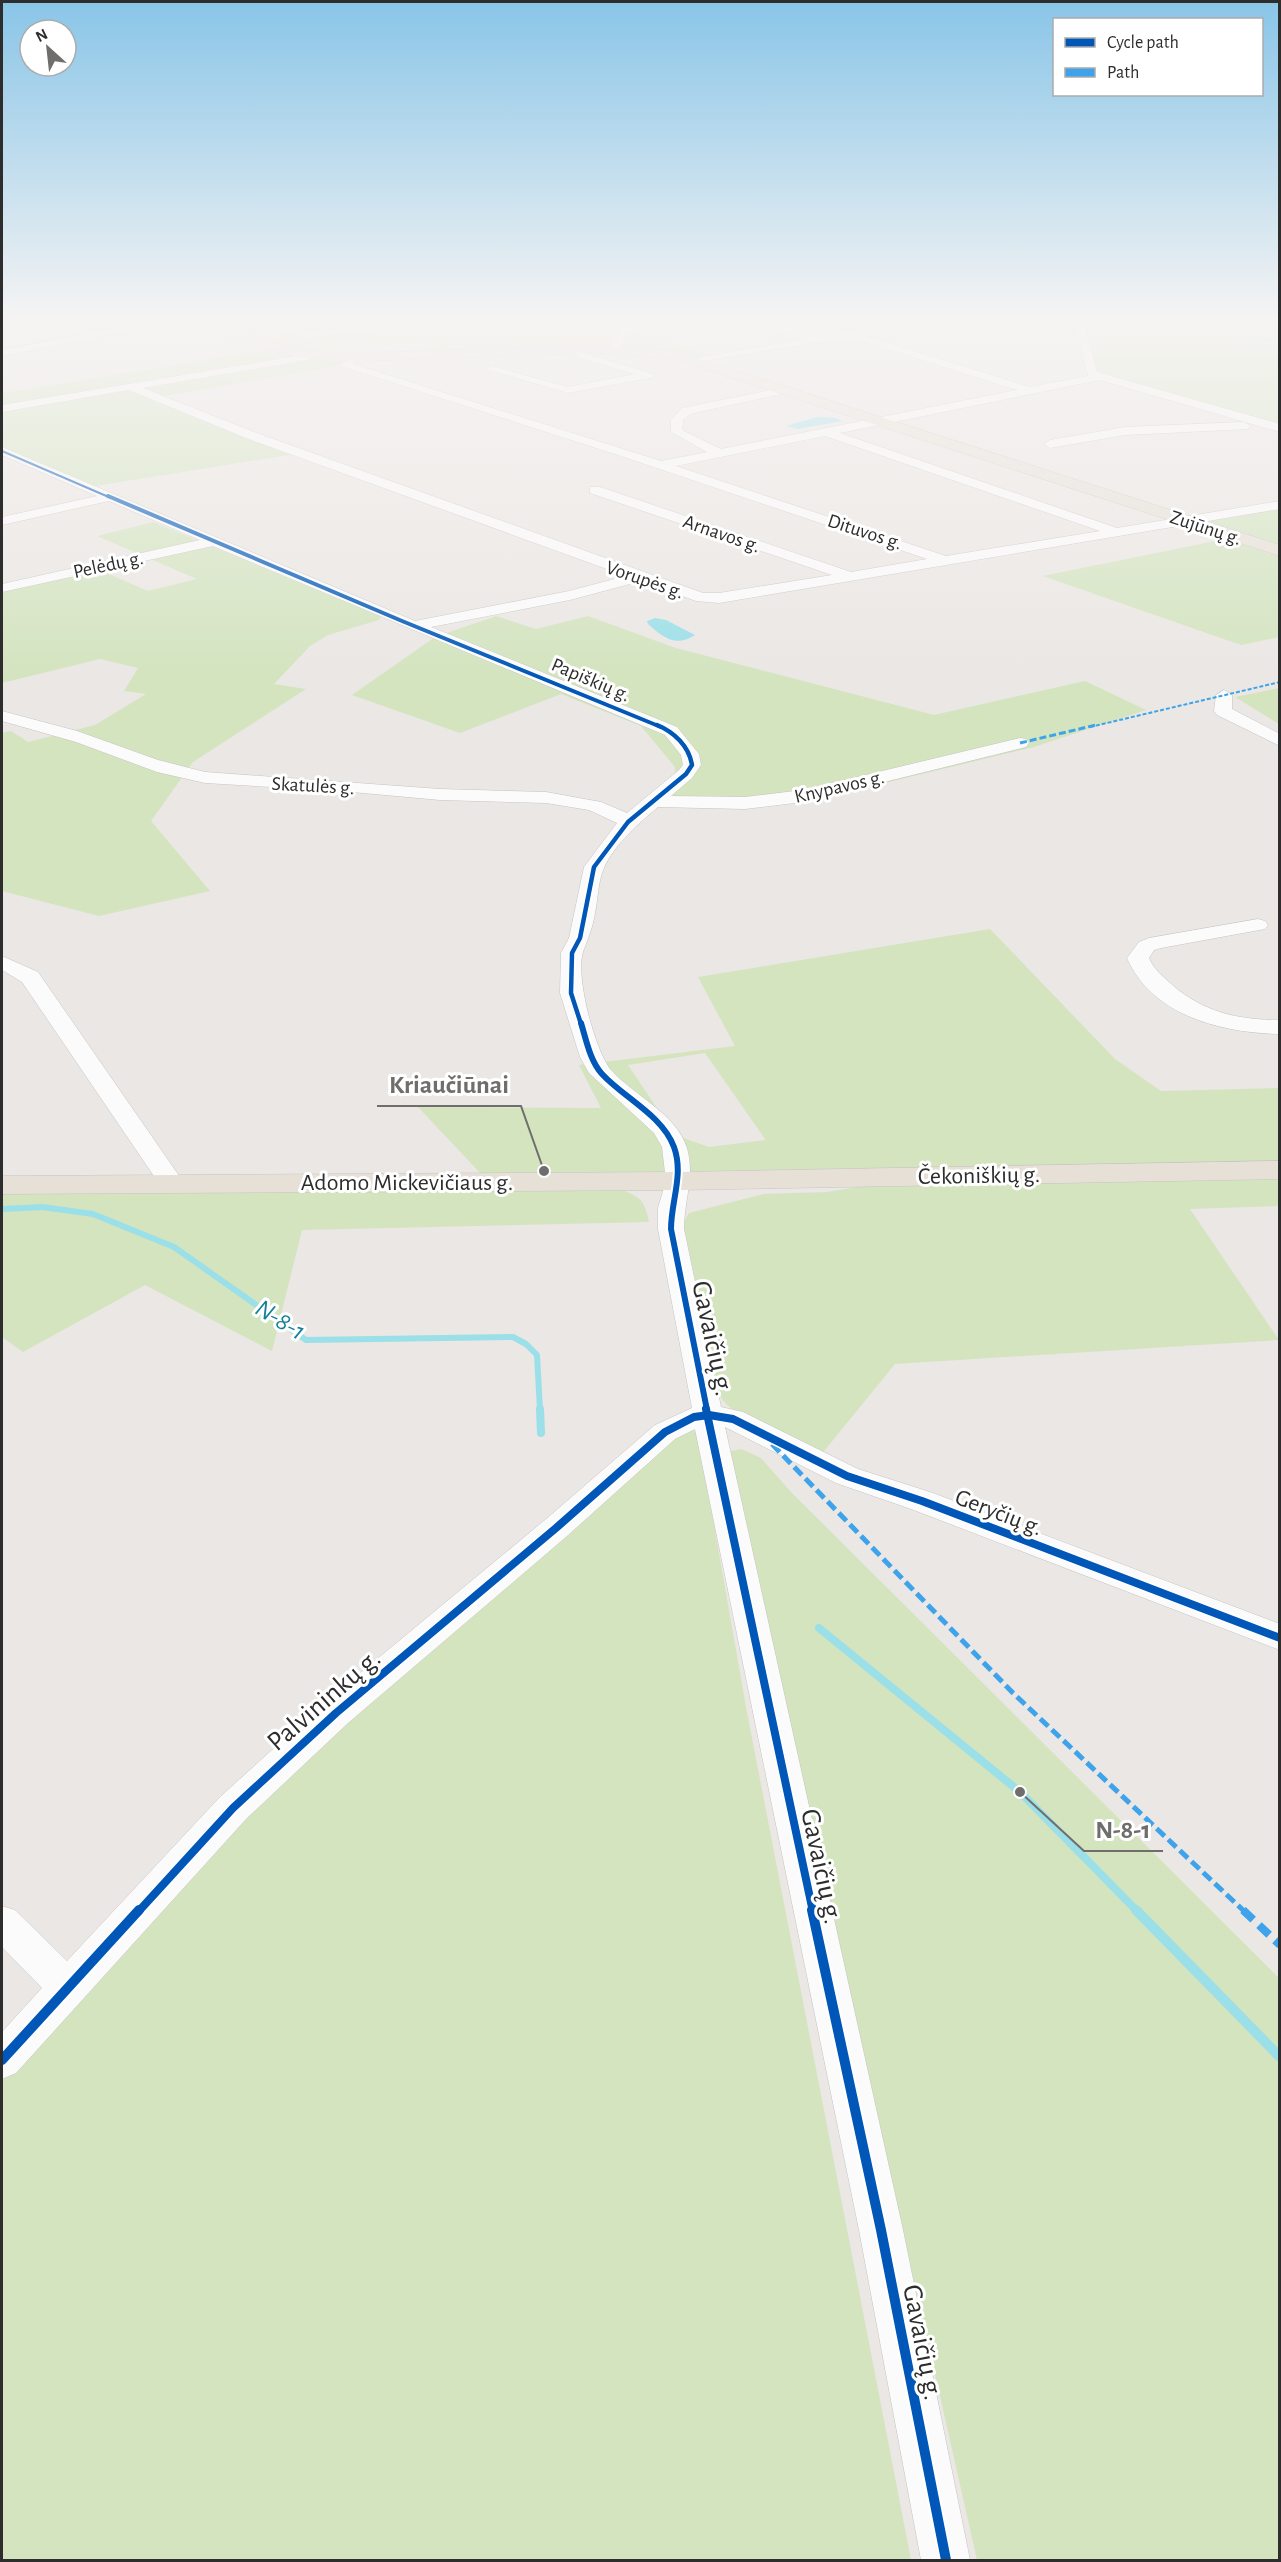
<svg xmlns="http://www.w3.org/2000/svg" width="1281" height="2562" font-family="'Alegreya Sans',sans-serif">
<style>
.green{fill:#d3e4bf;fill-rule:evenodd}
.water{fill:#9bdfe8}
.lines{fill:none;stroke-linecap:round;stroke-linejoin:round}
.stream-far3{stroke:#9bdfe8;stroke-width:2}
.stream-far2{stroke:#9bdfe8;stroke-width:6}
.stream-far1{stroke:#9bdfe8;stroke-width:8}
.stream{stroke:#9bdfe8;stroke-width:10}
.minor-casing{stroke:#c5c4c4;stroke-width:1}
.major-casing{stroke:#c6c4c3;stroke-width:1}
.minor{fill:#fcfbfb;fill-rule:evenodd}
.major{fill:#e7e0d6;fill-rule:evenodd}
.quiet-far3{stroke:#3ea3eb;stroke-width:2;stroke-dasharray:4 2;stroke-linecap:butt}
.quiet-far2{stroke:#3ea3eb;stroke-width:3;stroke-dasharray:7 3;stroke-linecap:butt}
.quiet-far1{stroke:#3ea3eb;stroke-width:5;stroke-dasharray:11 5;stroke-linecap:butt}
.quiet{stroke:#3ea3eb;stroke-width:8;stroke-dasharray:14 8;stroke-linecap:butt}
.cycleway-far5-casing{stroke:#fff;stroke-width:4}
.cycleway-far4-casing{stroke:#fff;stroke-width:6}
.cycleway-far3-casing{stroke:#fff;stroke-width:8}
.cycleway-far2-casing{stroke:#fff;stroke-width:10}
.cycleway-far1-casing{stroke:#fff;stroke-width:11}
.cycleway-casing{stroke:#fff;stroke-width:14}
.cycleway-far5{stroke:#0057b8;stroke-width:2}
.cycleway-far4{stroke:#0057b8;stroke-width:4}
.cycleway-far3{stroke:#0057b8;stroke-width:4.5}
.cycleway-far2{stroke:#0057b8;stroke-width:6}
.cycleway-far1{stroke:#0057b8;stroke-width:8}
.cycleway{stroke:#0057b8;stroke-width:10}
.labels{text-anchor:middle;stroke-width:6;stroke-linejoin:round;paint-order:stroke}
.far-street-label{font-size:20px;fill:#2d2d2d;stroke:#fff}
.street-label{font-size:24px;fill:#2d2d2d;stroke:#fff}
.water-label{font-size:26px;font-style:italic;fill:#137f9b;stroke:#fff}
.near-street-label{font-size:28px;fill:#2d2d2d;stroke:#fff}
.leader{fill:none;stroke:#706e6d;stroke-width:2}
.callout-dot{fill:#706e6d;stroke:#fff;stroke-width:2}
.callout-label{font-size:26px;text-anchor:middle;font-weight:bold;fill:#706e6d;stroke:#fff;stroke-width:6;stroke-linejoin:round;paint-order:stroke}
</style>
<rect width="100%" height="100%" fill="#ebe7e4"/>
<g class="green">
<polygon points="250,320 655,320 633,328 717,357 698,360 662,351 440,354 414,342 311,352 300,351 217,327"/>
<polygon points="1056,320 1279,320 1279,425 1103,376 1095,371 1082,322"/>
<polygon points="276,349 347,359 339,366 147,399 296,454 95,486 2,448 2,393"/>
<polygon points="1279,509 1279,546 1204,522"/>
<polygon points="153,522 381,616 379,620 328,635 310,646 274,684 306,689 193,762 151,821 210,891 99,916 2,891 2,733 11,731 28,742 95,725 146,694 124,691 138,668 100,659 2,683 2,591 95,568 148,591 197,579 97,536"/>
<polygon points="1230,538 1279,554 1279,637 1241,645 1043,576"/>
<polygon points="496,616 536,629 588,616 676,648 934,715 1085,681 1146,710 1034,747 814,800 737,805 673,798 675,767 641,726 561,694 460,733 352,695 435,637"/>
<polygon points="1279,688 1279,724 1235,697"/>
<path d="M990 929 1115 1059 1161 1091 1279 1088V1161L482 1175 418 1107 601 1108 579 1065 735 1046 698 977ZM705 1053 765 1139V1140L709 1147 675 1135 628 1065Z"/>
<path d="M1279 1178V1206L1190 1209 1279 1340 895 1364 820 1456C794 1442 735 1421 720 1396L683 1223 689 1213 764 1194 827 1192 857 1187Z"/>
<path d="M617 1188C640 1197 644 1198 649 1222L302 1230 272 1351 145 1285 23 1352 2 1337V1190Z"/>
<path d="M691 1429 698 1434 746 1707 911 2560H2V2067C75 1996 142 1917 215 1846 363 1702 522 1569 677 1432Z"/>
<polygon points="741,1449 761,1458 791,1492 1279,1978 1279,2560 977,2560 727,1452"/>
</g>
<g class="water">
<polygon points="817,417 835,418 842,421 798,429 786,426"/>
<path d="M655 618 666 620 695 635C675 648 663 637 648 624L647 621Z"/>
</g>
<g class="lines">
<g class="stream-far3">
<polyline points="1093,321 1214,333"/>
<polyline points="847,332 903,320"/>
<polyline points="1232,336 1280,341"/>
</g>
<polyline class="stream-far2" points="2,1209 42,1207 93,1214 174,1247 306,1340 513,1337 526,1344 537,1355 540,1410"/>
<g class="stream-far1">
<polyline points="540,1409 541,1433"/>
<polyline points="819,1628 1020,1792 1138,1912"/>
</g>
<polyline class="stream" points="1136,1910 1280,2057"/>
<defs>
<g id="minor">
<polygon points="157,320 180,320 2,356 2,350"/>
<polygon points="252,320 269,320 306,332 403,320 436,320 431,323 306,338"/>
<path d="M638 320H654L626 336 618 351H610C607 336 625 325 638 320Z"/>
<path d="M749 320H766L816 337 849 331 1030 387 1088 376 1074 323 1080 320 1084 323 1097 372 1280 424V432L1100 380 840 433 1117 528 1280 501V509L719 603 696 601 641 581 570 600 431 627 677 727 699 754 701 765 692 778 671 796 745 797 803 790 1020 738 1026 739 1029 743 1026 747 803 802 745 809 658 807C640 822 613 846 604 868 598 881 598 899 595 913 593 927 588 938 583 952 575 976 595 1051 611 1070 634 1096 676 1113 687 1148 695 1177 684 1200 684 1229L721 1407 743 1412 858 1469 933 1493 1280 1624V1650L911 1509 836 1483 725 1427 903 2230 970 2560H921L859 2230 695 1429 675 1439 567 1536 348 1723 246 1819 16 2073 2 2079V2032L42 1988 2 1947V1906L15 1910 67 1961 220 1797 324 1703 545 1520 655 1425 692 1408 658 1229V1208L666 1181 662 1147 654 1133 589 1073 580 1057 560 993 561 953 569 938 584 867 617 823 589 810 546 803 440 800 341 791 205 783 157 772 76 742 2 721V711L77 731 158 760 205 772 440 789 546 792 601 802 627 813 679 770 683 765 681 755 665 735 213 546 2 592V584L200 540 109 501 2 525V517L97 496 2 455V447L415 621 569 591 626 576 246 438 129 390 2 412V405L314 353 318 354V358L143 388 254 432 703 593H719L832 575 590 493V487H600L851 572 927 559 618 455 341 366 348 356H356L357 358 353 364 661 461 707 452 671 432V420L682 408 786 387 790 388V392L690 414 683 420 682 430 721 449 1017 390 849 337 692 363V359L696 358 804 339ZM825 436 1100 531 946 556 676 466Z"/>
<polygon points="575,347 587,354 656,375 650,378 568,393 486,369 492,366 568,387 635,374 579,358 570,350"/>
<polygon points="1244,422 1250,426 1248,429 1125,435 1050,448 1044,444 1050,440 1125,427"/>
<polygon points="1224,690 1232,695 1232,709 1280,734 1280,746 1217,715 1214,711 1216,695"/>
<path d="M1258 919 1265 921 1268 925 1265 929 1161 948 1154 950 1149 958C1153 968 1162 976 1170 983 1202 1012 1238 1020 1280 1020V1034C1223 1033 1152 1016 1127 958L1139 942 1149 938Z"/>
<polygon points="2,956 38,972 184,1183 180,1188 171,1191 162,1188 22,982 2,970"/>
</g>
<g id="major">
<polygon points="182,320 202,320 295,348 331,354 595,345 675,351 1280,545 1280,556 673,359 595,353 331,362 288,355"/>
<polygon points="1280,1161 1280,1179 679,1190 2,1194 2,1176 679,1172"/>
</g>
</defs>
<use href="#minor" class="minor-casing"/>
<use href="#major" class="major-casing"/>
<use href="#minor" class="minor"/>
<use href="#major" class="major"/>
<polyline class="quiet-far3" points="1090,727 1280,682"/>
<polyline class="quiet-far2" points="1020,743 1096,725"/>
<polyline class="quiet-far1" points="772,1444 1013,1693 1245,1912"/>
<polyline class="quiet" points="1243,1910 1280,1945"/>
<defs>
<polyline id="cycleway-far5" points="2,451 111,498"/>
<polyline id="cycleway-far4" points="108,496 402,621 661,727"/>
<path id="cycleway-far3" d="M581 1024 571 993 572 953 580 938 594 867 628 822 686 774 692 765C689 746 674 732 657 725"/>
<path id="cycleway-far2" d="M581 1023C586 1039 590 1061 602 1074 624 1098 662 1115 674 1147 684 1175 671 1201 671 1229L707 1410"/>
<g id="cycleway-far1">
<polyline points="706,1409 813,1912"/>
<polyline points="138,1912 233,1808 336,1713 556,1528 665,1432 694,1417 709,1415 733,1419 847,1476 922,1501 1280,1638"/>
</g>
<g id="cycleway">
<polyline points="812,1910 881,2230 946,2560"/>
<polyline points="2,2060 139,1910"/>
</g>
</defs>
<use href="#cycleway-far5" class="cycleway-far5-casing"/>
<use href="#cycleway-far4" class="cycleway-far4-casing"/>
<use href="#cycleway-far3" class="cycleway-far3-casing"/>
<use href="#cycleway-far2" class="cycleway-far2-casing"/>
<use href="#cycleway-far1" class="cycleway-far1-casing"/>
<use href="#cycleway" class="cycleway-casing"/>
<use href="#cycleway-far5" class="cycleway-far5"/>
<use href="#cycleway-far4" class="cycleway-far4"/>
<use href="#cycleway-far3" class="cycleway-far3"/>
<use href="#cycleway-far2" class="cycleway-far2"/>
<use href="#cycleway-far1" class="cycleway-far1"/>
<use href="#cycleway" class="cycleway"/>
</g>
<linearGradient id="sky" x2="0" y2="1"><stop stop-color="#89c5e8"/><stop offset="0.47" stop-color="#f6f4f3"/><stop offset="1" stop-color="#f6f4f3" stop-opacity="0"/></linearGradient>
<rect width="1281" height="679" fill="url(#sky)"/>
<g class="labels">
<g class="far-street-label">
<text transform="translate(1206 527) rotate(18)" y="7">Zujūnų g.</text>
<text transform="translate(865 531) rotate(18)" y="7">Dituvos g.</text>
<text transform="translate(722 533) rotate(19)" y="7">Arnavos g.</text>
<text transform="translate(108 564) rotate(-12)" y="7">Pelėdų g.</text>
<text transform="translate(645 579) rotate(19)" y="7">Vorupės g.</text>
<text transform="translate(591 679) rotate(23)" y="7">Papiškių g.</text>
<text transform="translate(313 785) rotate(3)" y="7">Skatulės g.</text>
<text transform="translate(839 786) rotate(-13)" y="7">Knypavos g.</text>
</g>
<g class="street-label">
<text transform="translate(979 1175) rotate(-1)" y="8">Čekoniškių g.</text>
<text x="407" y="1190">Adomo Mickevičiaus g.</text>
<text transform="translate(999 1512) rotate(21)" y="8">Geryčių g.</text>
</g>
<g class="water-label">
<text transform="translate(281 1319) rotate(32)" y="9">N-8-1</text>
</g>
<g class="near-street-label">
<text transform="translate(714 1338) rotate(78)" y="10">Gavaičių g.</text>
<text transform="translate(323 1699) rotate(-41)" y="10">Palvininkų g.</text>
<text transform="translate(823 1866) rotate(78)" y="10">Gavaičių g.</text>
<text transform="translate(924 2342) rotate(79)" y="10">Gavaičių g.</text>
</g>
</g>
<path class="leader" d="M544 1171L521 1106H377M1020 1792L1084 1851H1163"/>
<g class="callout-dot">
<circle cx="544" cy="1171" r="6"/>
<circle cx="1020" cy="1792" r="6"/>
</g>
<g class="callout-label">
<text x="449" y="1093">Kriaučiūnai</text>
<text x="1123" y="1838">N-8-1</text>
</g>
<rect width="1281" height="2562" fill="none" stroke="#2d2d2d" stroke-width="6"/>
<rect x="1053" y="18" width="210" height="78" fill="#ffffff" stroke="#ababab" stroke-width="1.5"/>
<rect x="1065" y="38" width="30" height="9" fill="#0057b8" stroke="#ababab" stroke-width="1.5"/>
<text x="1107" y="48" font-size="18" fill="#2d2d2d">Cycle path</text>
<rect x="1065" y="68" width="30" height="9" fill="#3ea3eb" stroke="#ababab" stroke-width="1.5"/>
<text x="1107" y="78" font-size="18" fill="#2d2d2d">Path</text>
<g transform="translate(48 48) rotate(333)"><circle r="28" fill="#ffffff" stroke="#ababab" stroke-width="1.5"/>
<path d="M0-4.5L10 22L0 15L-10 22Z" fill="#706e6d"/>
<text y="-9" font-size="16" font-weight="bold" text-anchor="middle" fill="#2d2d2d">N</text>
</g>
</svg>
